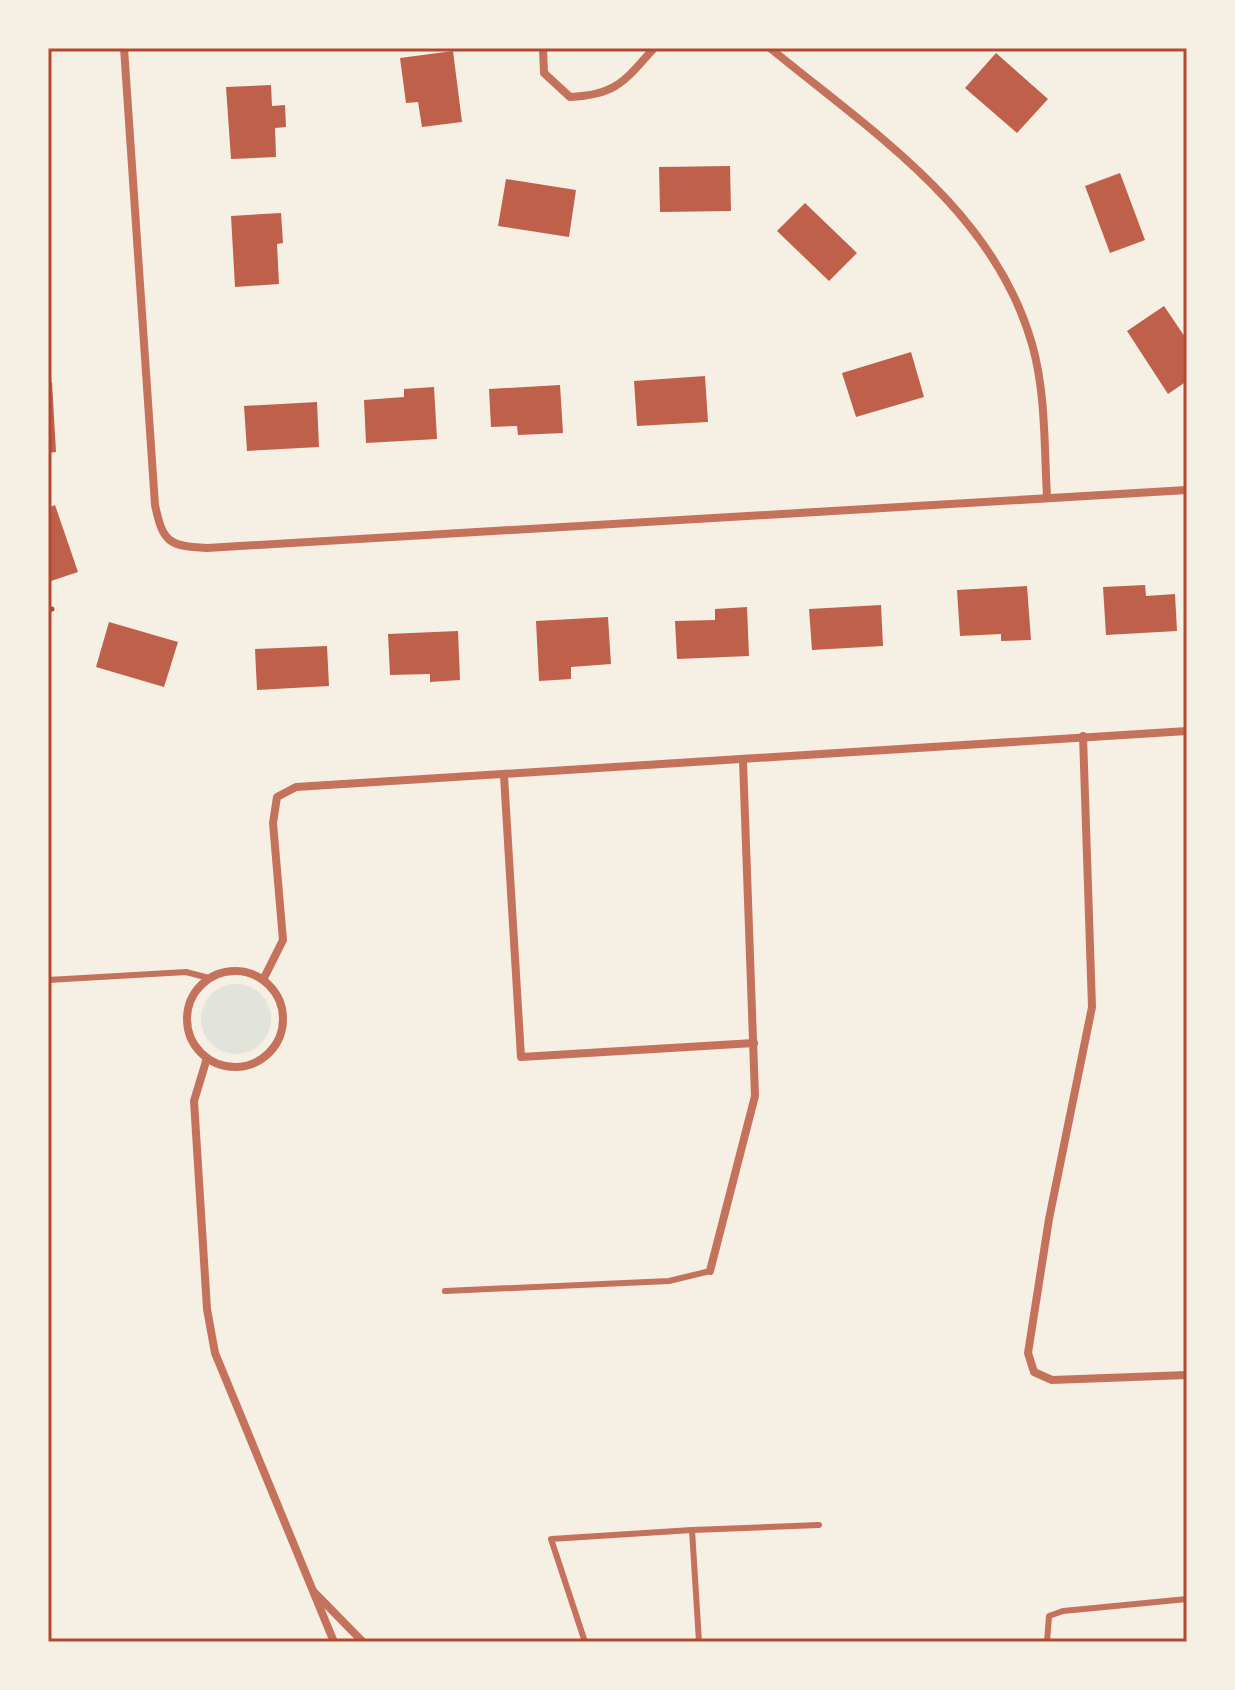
<svg xmlns="http://www.w3.org/2000/svg" width="1235" height="1690" font-family="'Alegreya Sans',sans-serif">
<style>
.green{fill:#e2e4dc}
.building{fill:#bf614a}
.lines{fill:none;stroke-linecap:round;stroke-linejoin:round}
.path{stroke:#b5482f;stroke-width:5}
.service{stroke:#c5725c;stroke-width:6}
.minor{stroke:#c5725c;stroke-width:8}
.neatline{fill:none;stroke:#b5482f;stroke-width:3}
</style>
<rect width="100%" height="100%" fill="#f6efe4"/>
<circle class="green" cx="236" cy="1019" r="35"/>
<g class="building">
<polygon points="453,51 462,122 422,127 418,102 406,103 400,58"/>
<polygon points="996,53 1048,99 1017,133 965,88"/>
<polygon points="271,85 272,106 285,105 286,127 275,128 276,157 231,159 226,87"/>
<polygon points="730,166 731,211 660,212 659,167"/>
<polygon points="1120,173 1145,240 1110,253 1085,186"/>
<polygon points="506,179 576,190 569,237 498,226"/>
<polygon points="805,203 857,253 829,281 777,231"/>
<polygon points="281,213 283,243 277,244 279,284 235,287 231,216"/>
<polygon points="1164,306 1187,340 1187,381 1168,394 1127,331"/>
<polygon points="911,352 924,397 856,417 842,373"/>
<polygon points="705,376 708,422 637,426 634,381"/>
<polygon points="48,382 52,382 56,452 48,453"/>
<polygon points="560,385 563,433 518,435 517,426 491,427 489,389"/>
<polygon points="434,387 437,439 366,443 364,400 404,397 404,389"/>
<polygon points="317,402 319,447 247,451 244,406"/>
<polygon points="55,505 78,572 48,582 48,508"/>
<polygon points="1145,585 1146,596 1175,594 1177,631 1106,635 1103,587"/>
<polygon points="1027,586 1031,640 1001,641 1001,634 960,636 957,590"/>
<polygon points="881,605 883,646 812,650 809,609"/>
<polygon points="747,607 749,656 677,659 675,621 715,620 715,609"/>
<polygon points="608,617 611,664 571,667 571,679 539,681 536,621"/>
<polygon points="109,622 178,642 164,687 96,667"/>
<polygon points="458,631 460,680 430,682 430,674 390,675 388,634"/>
<polygon points="327,646 329,686 257,690 255,649"/>
</g>
<g class="lines">
<polyline class="path" points="48,610 52,609"/>
<g class="service">
<polyline points="48,980 186,972 209,978"/>
<polyline points="445,1291 669,1281 710,1271"/>
<polyline points="692,1530 819,1525"/>
<polyline points="585,1642 551,1539 692,1530 699,1642"/>
<polyline points="1047,1642 1049,1616 1063,1611 1187,1599"/>
</g>
<g class="minor">
<path d="M124 48 155 505C163 543 169 546 207 548L1187 490"/>
<path d="M543 48 544 73 570 97C616 95 625 81 654 48"/>
<path d="M770 48C872 132 994 210 1032 344 1046 393 1044 446 1047 496"/>
<polyline points="1083,736 1092,1007 1049,1219 1028,1353 1034,1372 1052,1380 1187,1375"/>
<polyline points="504,776 521,1057 754,1043"/>
<circle cx="235" cy="1019" r="48"/>
<polyline points="263,980 283,940 273,823 277,797 296,787 1187,731"/>
<polyline points="207,1058 194,1101 207,1309 215,1353 334,1642"/>
<polyline points="710,1271 755,1096 743,761"/>
<polyline points="314,1592 363,1642"/>
</g>
</g>
<rect width="1235" height="1690" fill="none" stroke="#f6efe4" stroke-width="100"/>
<rect x="50" y="50" width="1135" height="1590" class="neatline"/>
</svg>
